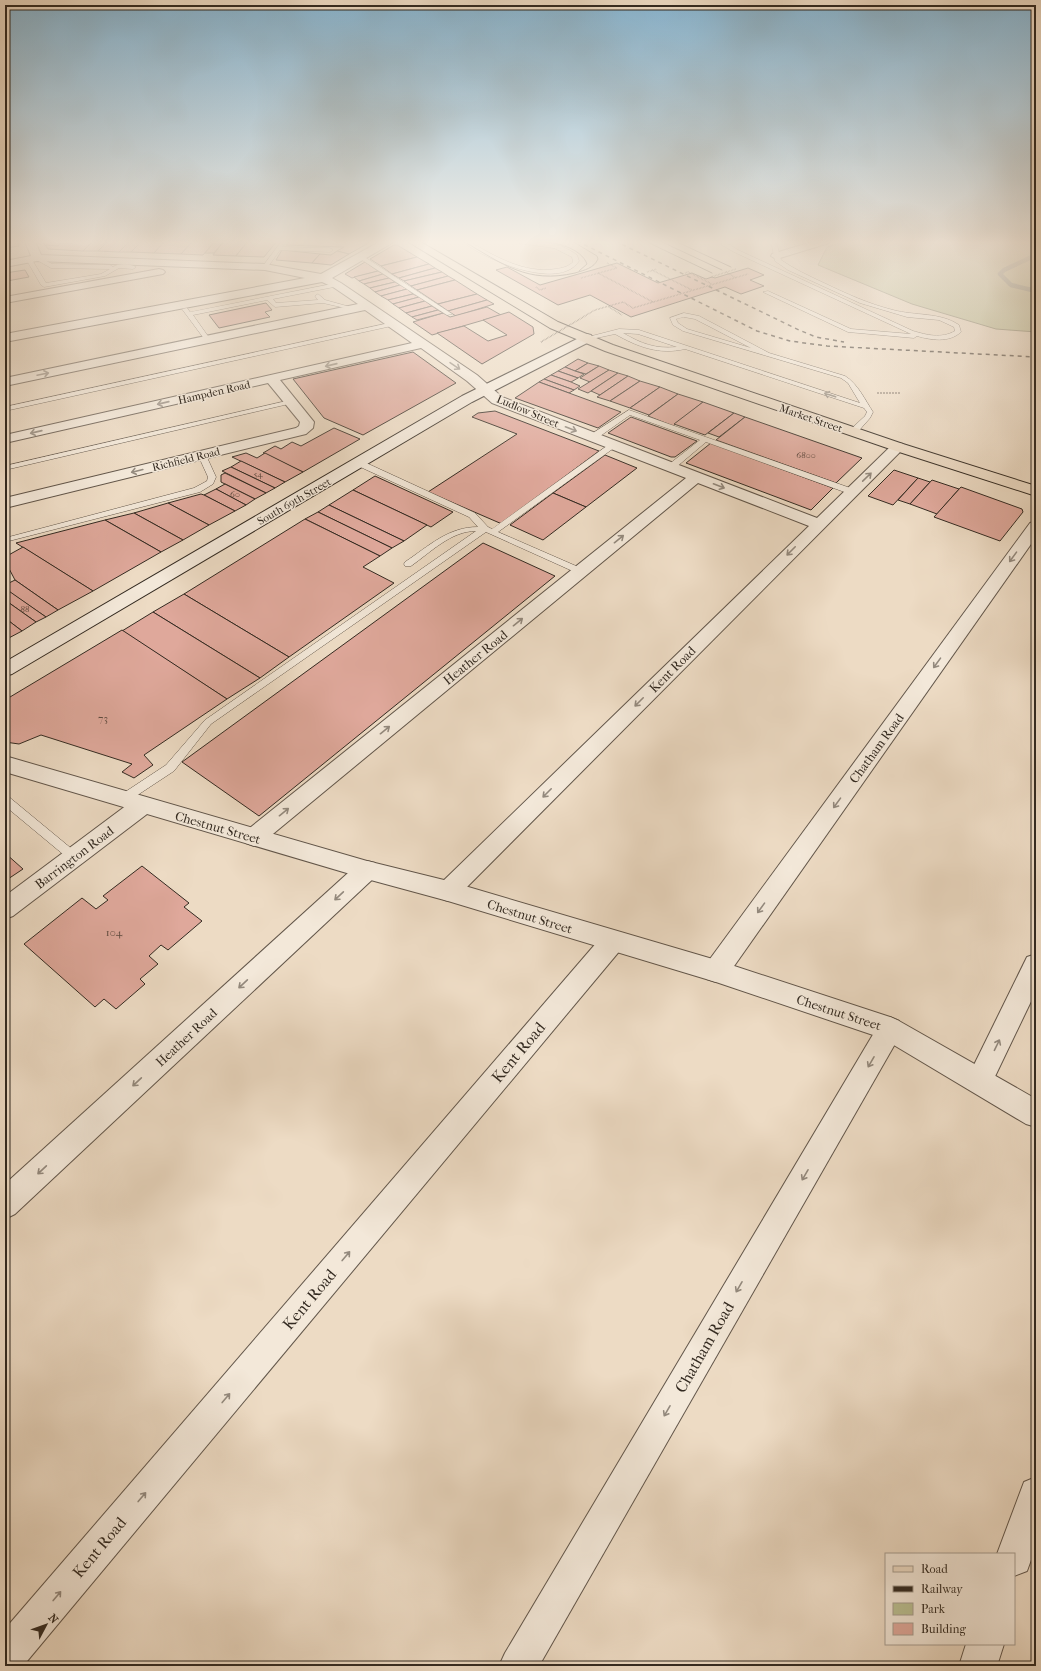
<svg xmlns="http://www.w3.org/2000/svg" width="1041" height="1671" font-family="'IM FELL French Canon',serif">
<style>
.green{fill:#bac093;stroke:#76755a}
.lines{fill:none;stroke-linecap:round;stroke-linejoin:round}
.stream{stroke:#70817a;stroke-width:4.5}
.building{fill:#dfa89b;stroke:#332a21}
.service-casing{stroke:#62564a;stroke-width:1}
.minor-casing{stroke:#62564a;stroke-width:2}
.tertiary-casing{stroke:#62564a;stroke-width:2}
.secondary-casing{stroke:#332a21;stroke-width:2}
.primary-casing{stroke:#332a21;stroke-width:2}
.path{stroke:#332a21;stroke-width:1.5;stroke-dasharray:0.5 1;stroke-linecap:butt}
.service{fill:#f3e8d9;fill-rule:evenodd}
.minor{fill:#f3e8d9;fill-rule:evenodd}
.tertiary{fill:#f3e8d9;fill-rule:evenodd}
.secondary{fill:#f3e8d9;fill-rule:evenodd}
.primary{fill:#eddbc4;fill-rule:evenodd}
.tram{stroke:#332a21;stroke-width:1}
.rail{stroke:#332a21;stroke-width:1.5;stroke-dasharray:4 4;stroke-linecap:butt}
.path-bridge{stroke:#332a21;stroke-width:1.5;stroke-dasharray:0.5 1;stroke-linecap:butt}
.oneway{stroke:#93897d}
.labels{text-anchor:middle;stroke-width:3;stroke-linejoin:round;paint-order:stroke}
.far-number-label{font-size:9px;fill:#5e4a40}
.far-street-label{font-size:11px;fill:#332a21;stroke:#f3e8d9}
.number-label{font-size:11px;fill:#5e4a40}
.street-label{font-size:13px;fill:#332a21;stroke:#f3e8d9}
.near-street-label{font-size:16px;fill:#332a21;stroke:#f3e8d9}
</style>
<rect width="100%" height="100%" fill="#eddbc4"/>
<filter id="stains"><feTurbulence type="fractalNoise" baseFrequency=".005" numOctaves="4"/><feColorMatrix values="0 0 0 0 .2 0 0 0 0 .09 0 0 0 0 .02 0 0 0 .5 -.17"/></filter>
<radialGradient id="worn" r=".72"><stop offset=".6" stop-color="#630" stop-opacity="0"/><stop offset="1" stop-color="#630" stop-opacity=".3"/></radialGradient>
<polygon class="green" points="847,241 1036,241 1036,332 996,329 912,304 818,265 827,247"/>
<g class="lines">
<polyline class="stream" points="1036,255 1004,270 1000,274 1011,285 1036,291"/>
</g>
<g class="building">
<polygon points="5,241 17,241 19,246 5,248"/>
<polygon points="43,241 63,241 58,246 45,245"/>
<polygon points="63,241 93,241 83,251 48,249 45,245 58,246"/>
<polygon points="93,241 108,241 98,251 83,251"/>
<polygon points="108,241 130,241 119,252 98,251"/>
<polygon points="130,241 142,241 131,252 119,252"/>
<polygon points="142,241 165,241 154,253 131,252"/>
<polygon points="165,241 193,241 181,254 154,253"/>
<polygon points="193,241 215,241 203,255 181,254"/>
<polygon points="215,241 224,241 214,253 205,253"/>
<polygon points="224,241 248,241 236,256 213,255"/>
<polygon points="248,241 277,241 264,257 236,256"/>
<polygon points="289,241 372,241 349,254 337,251 344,247 342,247 286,245"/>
<polygon points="394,245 397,245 417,257 381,266 370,259"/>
<polygon points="282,250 320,254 312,263 276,260"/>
<polygon points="337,251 349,254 331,265 312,263 320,254 331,255"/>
<polygon points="417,257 429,264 392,274 381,266"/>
<polygon points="365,262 378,271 352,278 345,274"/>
<polygon points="617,263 658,283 692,273 706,279 712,277 715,278 748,268 764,275 750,280 764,286 741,294 725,287 631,317 590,295 558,305 496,270 507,267 540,285"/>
<polygon points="429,264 435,268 399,278 392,274"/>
<polygon points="435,268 442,272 404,281 399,278"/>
<polygon points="25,270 29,277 7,281 5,273"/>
<polygon points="378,271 383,274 359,281 354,277"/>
<polygon points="442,272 448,276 411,286 404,281"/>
<polygon points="383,274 389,278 364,284 359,281"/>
<polygon points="448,276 455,280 417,290 411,286"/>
<polygon points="389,278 395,282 370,288 364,284"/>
<polygon points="455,280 477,294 438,304 417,290"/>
<polygon points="395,282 400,285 375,292 370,288"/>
<polygon points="400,285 407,289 381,296 375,292"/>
<polygon points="407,289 413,294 388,300 381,296"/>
<polygon points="413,294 419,297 393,304 388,300"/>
<polygon points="477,294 487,300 448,311 438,304"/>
<polygon points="419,297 425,301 399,308 393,304"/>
<polygon points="487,300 494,304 456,316 448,311"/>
<polygon points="425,301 432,306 406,313 399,308"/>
<polygon points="266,303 272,310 265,312 270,317 219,328 209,315"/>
<polygon points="432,306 438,310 412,317 406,313"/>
<polygon points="487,307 501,315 432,335 413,322 443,313 450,317"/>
<polygon points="438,310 443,313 417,320 412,317"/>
<polygon points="509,312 533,327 534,334 482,364 437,333 464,326 488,341 507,335 483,320"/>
<polygon points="413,352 456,383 363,435 324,418 293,379"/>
<polygon points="578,359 588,363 575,371 565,367"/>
<polygon points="588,363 599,366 586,374 575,371"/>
<polygon points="599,366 609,370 590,382 580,378"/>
<polygon points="565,367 575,371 584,374 578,378 558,371"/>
<polygon points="609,370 618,373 588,393 578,389"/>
<polygon points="558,371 578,378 571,382 551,375"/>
<polygon points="618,373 628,376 600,395 591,391"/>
<polygon points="551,375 571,382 580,386 574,390 544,379"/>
<polygon points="628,376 640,381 610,401 597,397"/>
<polygon points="544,379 574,390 569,393 539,382"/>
<polygon points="640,381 660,387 630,408 610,401"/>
<polygon points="539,382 569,393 621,412 598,428 515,398"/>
<polygon points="660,387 678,394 649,415 630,408"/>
<polygon points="678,394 703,402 673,426 648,416"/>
<polygon points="703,402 734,413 705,435 674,424"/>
<polygon points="495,411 599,451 502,524 428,492 517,434 472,417 478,413"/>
<polygon points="734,413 745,417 719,437 708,433"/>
<polygon points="631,417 697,441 675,457 671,457 608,433"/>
<polygon points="745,417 862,458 836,483 716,440"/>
<polygon points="334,428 360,439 303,472 263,453 275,446 281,449 292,442 301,446"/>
<polygon points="711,443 833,488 811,510 686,463"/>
<polygon points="246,453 257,458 265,453 303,472 285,482 232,457"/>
<polygon points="605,455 637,468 586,507 553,493"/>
<polygon points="241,461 285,482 275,488 231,467"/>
<polygon points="231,467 275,488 266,493 222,471"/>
<polygon points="894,470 918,478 893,505 868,496"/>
<polygon points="225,473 266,493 255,499 221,482 221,475"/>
<polygon points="375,476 453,512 431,527 353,490"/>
<polygon points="918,478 930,482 910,504 898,500"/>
<polygon points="932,480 959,489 937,514 910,504"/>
<polygon points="225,484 255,499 246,505 216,489"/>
<polygon points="961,487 1022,509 1023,512 1000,541 934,517"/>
<polygon points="216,489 246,505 235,511 204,495"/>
<polygon points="353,490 427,525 404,541 329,505"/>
<polygon points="553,493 586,507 543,540 510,525"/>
<polygon points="201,494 204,495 235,511 209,525 168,503"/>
<polygon points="168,503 209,525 183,540 134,513"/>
<polygon points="329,505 404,541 392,548 318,512"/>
<polygon points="318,512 392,548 380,556 305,519"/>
<polygon points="134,513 183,540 161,552 105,520"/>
<polygon points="305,519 380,556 363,567 394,583 289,657 184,594"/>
<polygon points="105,520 161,552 93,591 16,543"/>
<polygon points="483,543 555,576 259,816 182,762"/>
<polygon points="23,547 93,591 58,610 15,580 5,561 5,557"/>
<polygon points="15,580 58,610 46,617 5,589 5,585"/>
<polygon points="6,589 46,617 36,622 5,600"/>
<polygon points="184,594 289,657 260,678 153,612"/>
<polygon points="5,600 36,622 22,631 5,618"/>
<polygon points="153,612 260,678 227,699 122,631"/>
<polygon points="5,618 22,631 5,640"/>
<polygon points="122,630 227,699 144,755 153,765 134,778 122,772 132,764 41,735 19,744 5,742 5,700"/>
<polygon points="5,853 23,869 5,881"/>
<polygon points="142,866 189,903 184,907 202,921 168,950 161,945 149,956 158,964 140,979 145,984 116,1009 104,999 95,1007 24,944 82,898 96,909 108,900 103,896"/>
</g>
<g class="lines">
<defs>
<g id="service">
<polygon points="282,241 285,243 282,247 330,248 333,250 330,252 280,250 267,268 263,268 263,266"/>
<path d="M462 241H468C495 256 523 274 556 269 562 268 568 267 573 262L572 257 554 248 518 243 516 241C537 241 560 242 577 255L579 261C559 292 483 259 462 241Z"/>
<path d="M722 241H726L727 243 738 250 913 331C927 335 941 339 955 331L954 327 939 320 907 317 860 303 788 270 775 261 772 246 766 241H772L777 245 781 260C794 269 809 276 824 283 847 294 869 304 893 310 915 316 940 312 959 325L961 332C949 343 931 340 917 336L914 338 848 332 763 292 768 291 851 329 911 334 734 252 722 245Z"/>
<polygon points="361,255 363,256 452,314 447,315 359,258 359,256"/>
<path d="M37 256 52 264 110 265 113 267C119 263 130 264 136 267L133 269 119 268 105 276 44 287 41 285 26 259 27 258H31L46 283 101 274 110 269 51 268 35 259 34 258Z"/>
<polygon points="337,283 339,284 339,286 273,299 276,303 318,300 315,296 318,294 325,300 354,308 354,310 323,303 275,307 267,300 193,315 210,339 207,341 205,340 182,309 187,308 190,312"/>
<path d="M684 313 699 316 769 353 845 376C858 384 865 400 873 412L870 418 856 434H850V430L865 416 867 412 864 408 685 349C659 355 638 347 615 334L587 340 584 338 619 329 639 330 860 403 848 383 841 378 683 331 673 325 670 318ZM684 317 695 319 751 348 687 329 678 323 676 319ZM623 333 638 334 677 347C655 349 642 344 623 333Z"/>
<polygon points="394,322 396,323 396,325 5,411 5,407"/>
<polygon points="291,400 293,401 293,403 5,470 5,466"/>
<polygon points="629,410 856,490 857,492 856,494 850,494 706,442 674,469 668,469 668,465 700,440 630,415 596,439 590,439 590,435"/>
<path d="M611 443H617L618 445 498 532 583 569 584 571 583 573H577L486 532 211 724 174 771 127 802H119L118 799 119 796 166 765 205 720 476 531C451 531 431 552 411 566H405L404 564 405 562C429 546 448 527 478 527L469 517 356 465V461H362L475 513 488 527 492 529Z"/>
<polygon points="199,453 205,453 216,477 213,484 200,492 5,542 5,538 194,488 207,481 208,477 198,455"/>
<polygon points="5,796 9,797 78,854 80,857 78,860 74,862 70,860 5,806"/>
</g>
<g id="minor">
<polygon points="25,241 35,241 41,255 265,264 321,274 381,241 393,241 392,243 332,278 341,283 477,375 502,397 817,518 893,444 898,443 903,444 905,447 456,898 448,901 440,898 436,891 440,884 809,526 698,483 262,843 254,846 246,843 243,837 246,831 686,478 492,403 467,381 421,348 280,380 314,422 313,428 306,434 5,508 5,498 296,428 299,426 300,422 268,383 5,443 5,435 412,343 365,310 5,386 5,378 358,304 333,287 322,282 5,342 5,334 305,278 265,270 37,261 5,267 5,261 31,256"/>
<polygon points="815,241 830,241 829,243 780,258 776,259 771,256 772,254"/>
<polygon points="159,269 163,270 165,272 163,274 5,303 5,297"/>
<polygon points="1036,521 1036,537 725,979 716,982 707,979 704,971 707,963 1030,523"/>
<polygon points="143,797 151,799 154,805 151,811 13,916 5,919 5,896 135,799"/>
<polygon points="367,861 375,863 378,870 375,877 15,1214 5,1219 5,1184 359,863"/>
<polygon points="613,931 622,934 625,941 622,948 23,1666 5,1666 5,1629 604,934"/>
<polygon points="1036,954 1036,991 989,1089 980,1093 971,1089 967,1080 971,1071 1027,957"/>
<polygon points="890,1017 899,1021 903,1029 899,1037 539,1666 499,1666 505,1653 881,1021"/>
<polygon points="1036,1477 1036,1546 1027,1571 1014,1576 1014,1554 997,1554 1024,1482"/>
<polygon points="966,1644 1004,1644 997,1666 959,1666"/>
</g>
<polygon id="tertiary" points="5,756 367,861 448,881 716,960 890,1017 899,1021 1036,1099 1036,1127 1026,1124 882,1038 716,982 448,901 367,879 5,772"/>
<polygon id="secondary" points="587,334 591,335 593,338 591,341 472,402 12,674 5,676 5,662 462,396"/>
<polygon id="primary" points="407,241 419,241 558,322 613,345 903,444 1036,486 1036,496 893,450 605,351 550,328"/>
</defs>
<use href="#service" class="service-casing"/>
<use href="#minor" class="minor-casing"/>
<use href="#tertiary" class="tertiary-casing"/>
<use href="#secondary" class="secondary-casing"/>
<use href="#primary" class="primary-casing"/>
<g class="path">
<polyline points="652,270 692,290"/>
<polyline points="647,272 657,269"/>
<polyline points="726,272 736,278"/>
<polyline points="598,273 653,302"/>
<polyline points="685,273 688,272 712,284"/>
<polyline points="711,277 736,269"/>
<polyline points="581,278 617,268 607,263"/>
<polyline points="536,287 540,290 546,288"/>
<polyline points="609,307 622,315"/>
<polyline points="595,310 623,302 633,308 748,274"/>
<polyline points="877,393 900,393"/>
</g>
<use href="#service" class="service"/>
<use href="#minor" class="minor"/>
<use href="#tertiary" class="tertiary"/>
<use href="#secondary" class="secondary"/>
<use href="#primary" class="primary"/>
<g class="tram">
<path d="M463 241C503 264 527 284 575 273 585 270 594 268 598 259L597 256 572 241"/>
<path d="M542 241C557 243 581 248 587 264L579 271"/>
<polyline points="645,241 712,273"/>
<polyline points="660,241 722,270"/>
<polyline points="675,241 731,267"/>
</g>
<g class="rail">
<polyline points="577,241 757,331 790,341 827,346 1036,357"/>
<polyline points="615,241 799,330 816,337 844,342"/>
</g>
<polyline class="path-bridge" points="541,342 595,310"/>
</g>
<defs><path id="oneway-shaft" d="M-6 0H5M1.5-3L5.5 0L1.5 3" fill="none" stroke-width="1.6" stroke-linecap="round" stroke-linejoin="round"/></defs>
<g class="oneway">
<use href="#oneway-shaft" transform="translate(331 365) rotate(167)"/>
<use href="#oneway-shaft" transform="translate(455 366) rotate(34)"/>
<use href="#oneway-shaft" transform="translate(43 374) rotate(-12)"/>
<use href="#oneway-shaft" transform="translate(830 395) rotate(-162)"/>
<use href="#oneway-shaft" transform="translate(163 403) rotate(167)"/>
<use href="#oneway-shaft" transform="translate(571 429) rotate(21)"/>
<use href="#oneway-shaft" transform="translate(36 432) rotate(167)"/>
<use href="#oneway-shaft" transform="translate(137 471) rotate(166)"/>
<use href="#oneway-shaft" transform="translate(867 477) rotate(-44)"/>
<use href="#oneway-shaft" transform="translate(719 486) rotate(21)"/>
<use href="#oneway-shaft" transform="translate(619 539) rotate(-39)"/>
<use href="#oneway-shaft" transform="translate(791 551) rotate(135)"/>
<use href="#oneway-shaft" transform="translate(1013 557) rotate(126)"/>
<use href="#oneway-shaft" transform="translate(518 622) rotate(-39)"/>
<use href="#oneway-shaft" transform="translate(937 663) rotate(126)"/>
<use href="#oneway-shaft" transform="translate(639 702) rotate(135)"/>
<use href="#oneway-shaft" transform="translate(385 730) rotate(-39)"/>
<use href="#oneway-shaft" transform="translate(547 793) rotate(135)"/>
<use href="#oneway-shaft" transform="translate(837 803) rotate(126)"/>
<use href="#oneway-shaft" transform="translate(284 812) rotate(-39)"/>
<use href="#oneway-shaft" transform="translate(339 896) rotate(137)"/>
<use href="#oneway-shaft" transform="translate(761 908) rotate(126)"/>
<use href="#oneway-shaft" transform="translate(243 984) rotate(137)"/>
<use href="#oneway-shaft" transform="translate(997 1045) rotate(-64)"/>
<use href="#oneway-shaft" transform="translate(871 1062) rotate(120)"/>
<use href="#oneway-shaft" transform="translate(137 1082) rotate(137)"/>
<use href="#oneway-shaft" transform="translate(42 1170) rotate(137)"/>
<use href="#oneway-shaft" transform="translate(805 1175) rotate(120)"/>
<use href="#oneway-shaft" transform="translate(346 1256) rotate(-50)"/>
<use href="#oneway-shaft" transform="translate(739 1287) rotate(120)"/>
<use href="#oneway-shaft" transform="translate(226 1398) rotate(-50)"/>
<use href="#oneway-shaft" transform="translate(667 1411) rotate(120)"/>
<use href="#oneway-shaft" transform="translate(142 1497) rotate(-50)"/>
<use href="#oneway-shaft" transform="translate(57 1596) rotate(-50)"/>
</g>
<linearGradient id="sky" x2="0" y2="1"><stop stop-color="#88b7d4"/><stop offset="0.51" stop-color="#f7efe4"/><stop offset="1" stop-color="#f7efe4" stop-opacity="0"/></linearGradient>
<rect width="1041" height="475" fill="url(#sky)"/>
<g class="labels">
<g class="far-number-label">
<text x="806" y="458">6800</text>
<text x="258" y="477">54</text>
<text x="235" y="497">60</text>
<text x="25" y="612">88</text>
</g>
<g class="far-street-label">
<text transform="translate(214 392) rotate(-13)" y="4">Hampden Road</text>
<text transform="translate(528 411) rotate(23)" y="4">Ludlow Street</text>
<text transform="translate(811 418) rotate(19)" y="4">Market Street</text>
<text transform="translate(186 459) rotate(-14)" y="4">Richfield Road</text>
<text transform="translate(294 501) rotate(-30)" y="4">South 69th Street</text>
</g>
<g class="number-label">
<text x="103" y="722">73</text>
<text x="114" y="936">104</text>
</g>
<g class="street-label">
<text transform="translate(475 657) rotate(-39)" y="5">Heather Road</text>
<text transform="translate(672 669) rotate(-45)" y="5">Kent Road</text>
<text transform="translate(876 748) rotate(-54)" y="5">Chatham Road</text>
<text transform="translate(218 827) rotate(16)" y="5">Chestnut Street</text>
<text transform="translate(74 857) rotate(-37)" y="5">Barrington Road</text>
<text transform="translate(530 916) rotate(17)" y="5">Chestnut Street</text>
<text transform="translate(839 1012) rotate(18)" y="5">Chestnut Street</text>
<text transform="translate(186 1037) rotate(-43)" y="5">Heather Road</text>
</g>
<g class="near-street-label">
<text transform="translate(518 1052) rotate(-50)" y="6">Kent Road</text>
<text transform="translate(309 1299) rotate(-50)" y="6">Kent Road</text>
<text transform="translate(704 1347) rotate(-60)" y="6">Chatham Road</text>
<text transform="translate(99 1547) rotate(-50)" y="6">Kent Road</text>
</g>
</g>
<rect width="1041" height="1671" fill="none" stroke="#eddbc4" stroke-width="20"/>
<rect x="6" y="6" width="1029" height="1659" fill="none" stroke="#332a21" stroke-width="2"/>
<rect x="10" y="10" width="1021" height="1651" fill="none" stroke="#332a21"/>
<rect x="885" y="1553" width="130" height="92" fill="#f3e8d9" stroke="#a69c8f"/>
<rect x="893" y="1566" width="20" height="6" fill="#eddbc4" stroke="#a69c8f"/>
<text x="921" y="1573" font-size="12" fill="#332a21">Road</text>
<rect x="893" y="1586" width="20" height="6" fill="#332a21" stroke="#a69c8f"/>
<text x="921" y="1593" font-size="12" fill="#332a21">Railway</text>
<rect x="893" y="1603" width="20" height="12" fill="#bac093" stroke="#a69c8f"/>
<text x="921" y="1613" font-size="12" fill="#332a21">Park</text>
<rect x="893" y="1623" width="20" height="12" fill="#dfa89b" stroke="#a69c8f"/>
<text x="921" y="1633" font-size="12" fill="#332a21">Building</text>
<g transform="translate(46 1625) rotate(49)" stroke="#f3e8d9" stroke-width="3" paint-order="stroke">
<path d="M0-3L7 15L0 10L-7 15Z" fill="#332a21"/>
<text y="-6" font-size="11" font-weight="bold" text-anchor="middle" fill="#332a21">N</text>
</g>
<rect width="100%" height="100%" filter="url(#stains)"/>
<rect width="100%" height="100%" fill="url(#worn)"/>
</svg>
